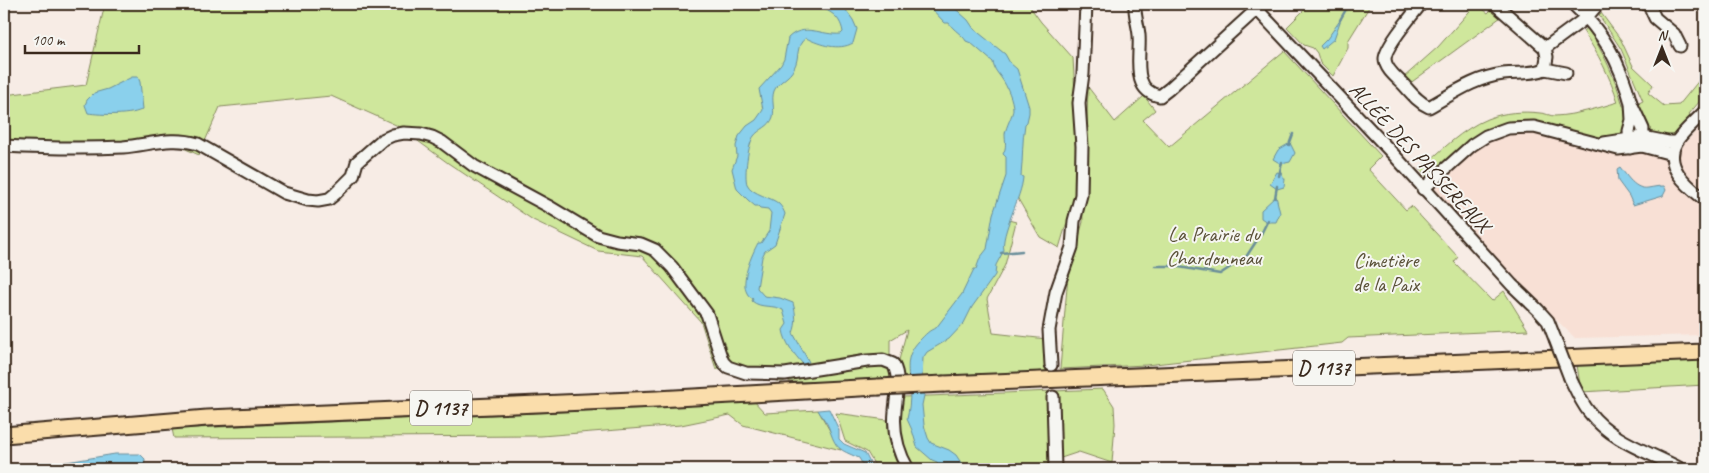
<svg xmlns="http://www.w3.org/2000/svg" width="1709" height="473" font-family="Caveat,sans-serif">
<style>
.built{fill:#f8e0d5}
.green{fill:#cfe79c;stroke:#85885d;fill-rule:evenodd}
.water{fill:#8ad0ec;stroke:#6a8e9a}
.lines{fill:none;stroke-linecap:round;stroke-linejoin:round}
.stream{stroke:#6a8e9a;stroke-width:2.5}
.minor-casing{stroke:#3b2a1e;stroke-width:15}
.major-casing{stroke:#3b2a1e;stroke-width:19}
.minor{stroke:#f6f6f2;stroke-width:11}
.major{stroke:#faddab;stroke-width:15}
.minor-bridge-casing{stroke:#3b2a1e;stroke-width:15;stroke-linecap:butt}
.major-bridge-casing{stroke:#3b2a1e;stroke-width:19;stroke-linecap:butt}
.minor-bridge{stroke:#f6f6f2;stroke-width:11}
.major-bridge{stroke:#faddab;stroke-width:15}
.labels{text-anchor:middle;stroke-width:4;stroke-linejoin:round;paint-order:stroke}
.shield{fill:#f6f6f2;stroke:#73675e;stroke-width:1}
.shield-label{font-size:20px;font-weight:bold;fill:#3b2a1e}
.street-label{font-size:21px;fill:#3b2a1e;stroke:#f6f6f2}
.park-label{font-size:21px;fill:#595037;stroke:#f6f6f2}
</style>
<rect width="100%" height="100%" fill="#f7ece5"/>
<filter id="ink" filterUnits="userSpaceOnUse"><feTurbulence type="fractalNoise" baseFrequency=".02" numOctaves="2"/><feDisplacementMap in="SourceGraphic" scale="10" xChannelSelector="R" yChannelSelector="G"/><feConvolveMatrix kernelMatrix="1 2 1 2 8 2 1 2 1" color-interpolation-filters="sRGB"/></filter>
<g filter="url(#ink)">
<polygon class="built" points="1705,122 1705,335 1575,338 1423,189 1480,136 1522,125 1655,145 1683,145"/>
<g class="green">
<path d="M105 4H1028L1041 22 1073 58 1076 113 1085 185 1088 87 1115 122 1144 96 1155 110 1143 120 1169 147 1284 51 1381 156 1368 169 1406 210 1411 206 1458 257 1454 262 1492 301 1504 291 1528 330 1348 338 1342 343 1146 365 1060 369 1068 275 1083 222 1082 197 1066 225 1059 248 1040 237 1006 178 993 216 1016 222 1005 265 987 299 993 333 1047 339 1050 372 885 381 790 382 787 380 782 382 716 369 701 322 642 256 598 251 533 220 448 163 396 125 331 96 220 107 199 155 179 146 4 145V95L86 85ZM907 330 899 360 801 374 819 365 890 355V340Z"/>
<polygon points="1310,4 1371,4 1348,41 1348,48 1333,76 1320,63 1317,53 1313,48 1304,45 1287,27"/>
<polygon points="1476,4 1488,13 1492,9 1501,17 1409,84 1403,78 1438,47"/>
<path d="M1601 13 1621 40 1633 66 1653 85 1648 93 1664 106 1679 105 1705 73V95L1689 114 1694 117C1674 137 1675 142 1647 132L1635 105 1643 101 1621 49 1599 15Z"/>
<path d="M1587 28C1604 53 1615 77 1623 106H1628L1626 131 1620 137 1610 141 1508 125 1429 179 1420 169C1441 151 1462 129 1487 119 1504 112 1523 111 1540 113 1545 113 1550 116 1555 116 1576 115 1598 108 1618 102 1610 76 1598 54 1583 31Z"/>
<polygon points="1705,355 1705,385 1581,392 1577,365"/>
<polygon points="1103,389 1114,406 1115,424 1112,463 1079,452 1052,461 1051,469 877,469 867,452 845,441 836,413 887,420 903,397"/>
<polygon points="752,399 765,413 818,410 841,450 743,425 730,415 681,425 541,436 174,438 172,429 649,408"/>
</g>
<g class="water">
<path d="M812 4H839L843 6 853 20 857 29 853 43C839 51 820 45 806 38 795 45 800 58 794 68 790 78 778 81 774 91 771 100 775 108 773 117 770 127 759 129 754 136 748 143 744 176 747 184 752 195 772 197 779 204 782 207 784 211 785 214L775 244 765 251 762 257 757 288 764 296 780 298 793 303C796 314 797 323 793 333L809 362 803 364C794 354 785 343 783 330L787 324 783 310C773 304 761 309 752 301L753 299C751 297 748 296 747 293 740 281 752 254 758 243H761L769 231 771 213 768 209 760 208 758 206H755L748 200 737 189 732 169 737 156 736 146 739 136 747 126 756 120 763 110 759 89 781 65 784 59 788 38C804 22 822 36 841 34L843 32C840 14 827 10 812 4Z"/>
<path d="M927 4H950L968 20 974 29 1005 54 1010 63 1017 69 1029 107V113L1027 122 1025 124C1022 141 1023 158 1021 176L1023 177C1022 197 1000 234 1004 250L996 265 995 275 972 307 964 323 949 339 927 352 923 358 922 378 925 391 922 405 924 425 928 438 931 443 949 450 956 455 965 469H943L937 462 932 460 917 447 912 430 907 419C909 411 910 401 910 392 909 370 903 357 920 340 925 335 929 330 936 328L962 294 974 269H976L980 258 987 249 993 214 1006 176V157L1003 154C1007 147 1005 142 1005 134 1006 126 1013 115 1013 109 1013 100 1007 86 1002 79 998 73 994 70 993 62L971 43 966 41C963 35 953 30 949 23H945Z"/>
<polygon points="1341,19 1334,39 1322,49 1320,46 1327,39"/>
<path d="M132 77H138L140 82 143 109C133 116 100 115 88 113L85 105 87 100 94 93 108 89Z"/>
<polygon points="1290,143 1295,153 1290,162 1281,164 1273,159 1278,150"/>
<path d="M1620 167C1627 176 1635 190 1648 188 1654 187 1658 186 1664 186L1666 190 1663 196 1633 205 1629 196 1618 181 1617 169Z"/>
<polygon points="1277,172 1281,173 1285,179 1284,187 1277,189 1270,184"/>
<polygon points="1276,196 1280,213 1276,222 1267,222 1261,218 1261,210"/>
<path d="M829 409 839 430V439L844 444 865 453 873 469H865L859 458C838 449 836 449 829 428 827 422 821 416 818 410Z"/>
<polygon points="115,454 140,454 145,459 144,469 24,469"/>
</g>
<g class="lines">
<g class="stream">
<polyline points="1340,20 1349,4"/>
<polyline points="1289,145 1293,134"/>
<polyline points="1279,176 1282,162"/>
<polyline points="1275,198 1277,186"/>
<polyline points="1001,253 1022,251"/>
<polyline points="1155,266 1173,266 1220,274 1246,257 1261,234 1268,220"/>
</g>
<defs>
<g id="minor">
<path d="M1135 4C1134 14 1138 24 1139 35 1141 55 1130 91 1160 96L1169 89 1257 9"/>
<polyline points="1252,4 1393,154 1512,285 1538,310 1548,321 1555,339"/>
<path d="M1421 4C1413 14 1385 47 1385 59 1385 69 1397 78 1403 84 1411 93 1418 102 1429 107 1454 93 1474 78 1503 74 1517 72 1531 75 1545 69L1547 57 1545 48 1495 4"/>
<path d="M1573 4C1604 33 1620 62 1631 103"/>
<polyline points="1646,4 1650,7 1655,18 1674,34 1680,46"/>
<polyline points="1545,48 1587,17 1598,4"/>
<polyline points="1545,69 1566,73"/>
<path d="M1705 111C1698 119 1680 134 1676 143 1663 167 1688 186 1705 200"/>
<polyline points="1604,143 1643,137 1668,142 1676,142"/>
<path d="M4 146C43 148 83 149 123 147 149 145 172 136 198 144L284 193 308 200 318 201 329 199 335 194 353 176 357 162 382 140 393 135 404 133 421 134 432 137 442 142 474 166 548 206 598 236 617 241 641 244 655 250 672 267 707 314 720 354 723 362 728 367 746 373 785 374 867 361 883 360 893 364C901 378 896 396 895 411 893 431 898 452 908 469"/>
<polyline points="1630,148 1629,131 1632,120 1631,103 1643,129 1642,146"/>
<polyline points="1423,189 1472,145 1486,136 1508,128 1534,127 1618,149 1642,146 1672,154"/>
<polyline points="1051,365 1049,330 1056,292 1072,247 1074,221 1081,195 1082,146 1079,103 1083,74 1086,4"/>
<path d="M1570 378C1576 390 1581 402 1589 412 1612 442 1650 452 1681 469"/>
<polyline points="1053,397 1055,469"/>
</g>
<g id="major">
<polyline points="944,384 1705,352"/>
<polyline points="4,435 207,418 657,399 878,387"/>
</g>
</defs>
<use href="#minor" class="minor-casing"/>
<use href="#major" class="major-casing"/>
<use href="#minor" class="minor"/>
<use href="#major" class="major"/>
<defs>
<polyline id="minor-bridge" points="1555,339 1570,378"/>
<polyline id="major-bridge" points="878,387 944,384"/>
</defs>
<use href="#minor-bridge" class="minor-bridge-casing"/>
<use href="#major-bridge" class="major-bridge-casing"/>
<use href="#minor-bridge" class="minor-bridge"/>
<use href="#major-bridge" class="major-bridge"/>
</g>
</g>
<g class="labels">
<g class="shield">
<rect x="1293" y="350.5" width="62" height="35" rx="4"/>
<rect x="410" y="390.5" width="62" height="35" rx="4"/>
</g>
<g class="shield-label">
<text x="1324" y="375">D 1137</text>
<text x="441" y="415">D 1137</text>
</g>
<g class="street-label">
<text transform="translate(1420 157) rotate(47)" y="7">ALLÉE DES PASSEREAUX</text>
</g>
<g class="park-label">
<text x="1214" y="241">La Prairie du<tspan x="1214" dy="24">Chardonneau</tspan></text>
<text x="1386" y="267">Cimetière<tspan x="1386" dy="24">de la Paix</tspan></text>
</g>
</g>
<rect width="1709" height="473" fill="none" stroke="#f6f6f2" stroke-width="20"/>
<rect x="10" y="10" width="1689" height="453" fill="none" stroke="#3b2a1e" stroke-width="2" filter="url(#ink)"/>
<g transform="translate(1662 48)" stroke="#f6f6f2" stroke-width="4" paint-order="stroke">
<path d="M0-4L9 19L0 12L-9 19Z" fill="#3b2a1e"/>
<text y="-8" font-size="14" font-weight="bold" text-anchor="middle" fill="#3b2a1e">N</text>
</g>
<path d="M25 45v8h114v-8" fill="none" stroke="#3b2a1e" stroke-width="2.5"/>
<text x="32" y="45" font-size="15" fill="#3b2a1e" stroke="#f6f6f2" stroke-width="4" paint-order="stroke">100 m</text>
</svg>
